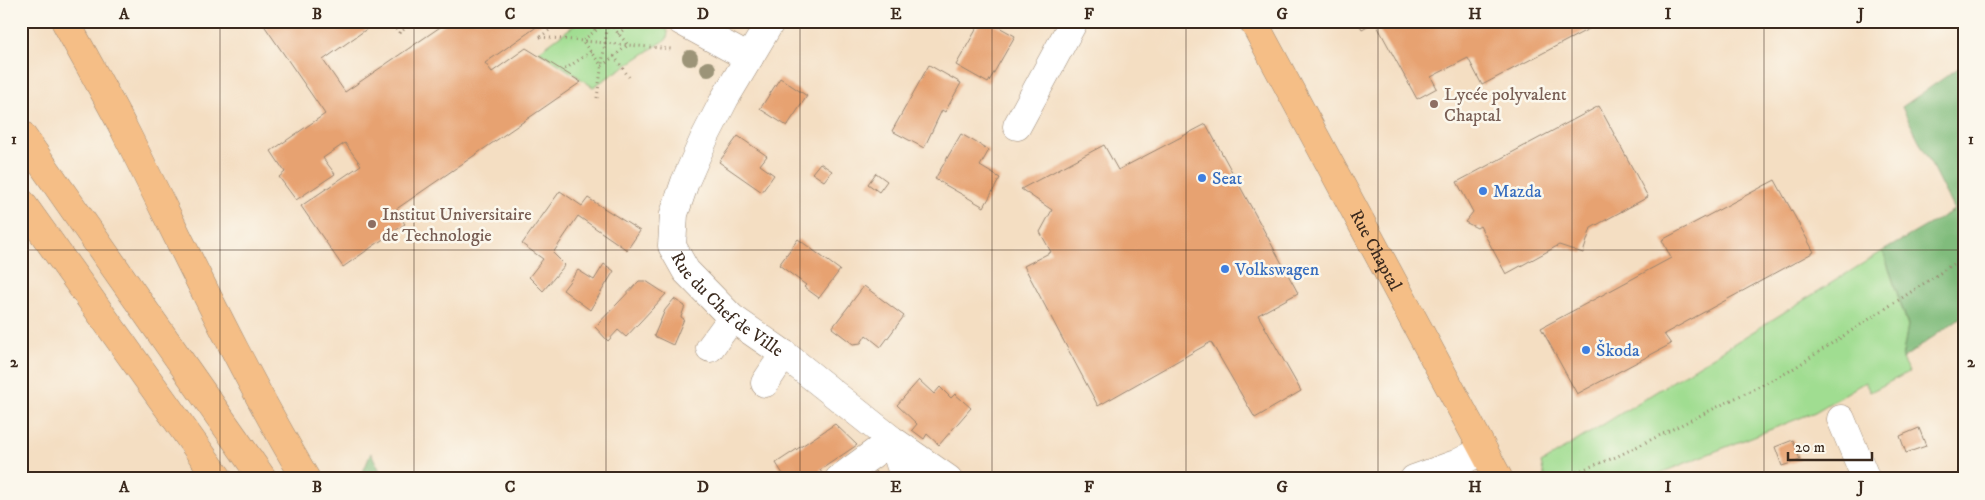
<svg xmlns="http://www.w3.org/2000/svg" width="1985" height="500" font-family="'IM FELL DW Pica',serif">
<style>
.green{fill:#a0dd91;stroke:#6e8458}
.forest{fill:#80bc7b;stroke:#5e734c}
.building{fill:#e7a271}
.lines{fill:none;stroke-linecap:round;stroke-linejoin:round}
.minor-casing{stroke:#988470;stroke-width:29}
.major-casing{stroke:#988470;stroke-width:29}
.highway-casing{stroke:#988470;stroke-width:29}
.path{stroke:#988470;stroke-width:3;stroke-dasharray:1 4;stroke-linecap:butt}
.minor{stroke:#fff;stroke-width:28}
.major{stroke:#f5be86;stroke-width:28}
.highway{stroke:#f5be86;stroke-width:28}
.tree{fill:#9c9478}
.grid{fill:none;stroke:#3b2a1e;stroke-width:1;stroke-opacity:0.55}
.education-dot{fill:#8d6e63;stroke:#fbf7ec;stroke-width:2}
.shop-dot{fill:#3f7fe0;stroke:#fbf7ec;stroke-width:2}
.labels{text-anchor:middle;stroke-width:5;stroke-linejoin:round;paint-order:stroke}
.education-label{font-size:18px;fill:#785e54;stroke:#fbf7ec;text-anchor:start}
.shop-label{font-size:18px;fill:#366cbe;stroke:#fbf7ec;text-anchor:start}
.street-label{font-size:18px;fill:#3b2a1e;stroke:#fbf7ec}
.neatline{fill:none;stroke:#3b2a1e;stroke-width:2}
.grid-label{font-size:16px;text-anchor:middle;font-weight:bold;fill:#3b2a1e}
</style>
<rect width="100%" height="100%" fill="#fbf7ec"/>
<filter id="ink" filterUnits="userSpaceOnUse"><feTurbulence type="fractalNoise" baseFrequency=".02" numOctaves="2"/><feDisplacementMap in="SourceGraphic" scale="10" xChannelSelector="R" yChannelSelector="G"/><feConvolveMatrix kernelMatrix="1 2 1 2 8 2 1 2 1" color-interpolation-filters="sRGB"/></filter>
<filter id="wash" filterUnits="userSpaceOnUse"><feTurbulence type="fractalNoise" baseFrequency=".0096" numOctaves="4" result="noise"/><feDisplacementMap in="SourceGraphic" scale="20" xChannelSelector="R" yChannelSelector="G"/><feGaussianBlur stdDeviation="1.12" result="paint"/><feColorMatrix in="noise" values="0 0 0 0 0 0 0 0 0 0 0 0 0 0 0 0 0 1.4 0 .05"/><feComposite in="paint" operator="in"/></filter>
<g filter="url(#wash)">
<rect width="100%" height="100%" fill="#f4dec2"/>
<g class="green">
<polygon points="580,21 658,21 665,25 668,32 667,39 593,87 539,51"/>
<polygon points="1883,251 1908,326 1902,359 1909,372 1870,392 1865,382 1815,412 1645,479 1545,479 1541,463"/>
</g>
<g class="forest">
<polygon points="1964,64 1964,315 1902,359 1908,325 1883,251 1954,210 1902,107"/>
<polygon points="371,453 384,479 360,479"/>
</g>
<g id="blocks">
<g class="building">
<polygon points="261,21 378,21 323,60 345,92 449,21 545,21 485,63 492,72 526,48 581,82 395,210 405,224 343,267 301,206 361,165 345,143 323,158 335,174 296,200 279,177 285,172 271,151 325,114"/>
<polygon points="981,21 988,21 1015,36 988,83 956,65"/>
<polygon points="1357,21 1604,21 1482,85 1468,58 1431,77 1437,88 1417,99 1375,22 1362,29"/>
<polygon points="929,65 961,83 945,112 942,110 924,148 892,131"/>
<polygon points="780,78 807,96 787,126 760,109"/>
<polygon points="1599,106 1648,197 1591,228 1583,253 1559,245 1506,274 1480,226 1477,228 1465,222 1473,212 1457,182"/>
<polygon points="1206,124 1298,293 1258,315 1301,391 1255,418 1211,342 1098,406 1024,266 1051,252 1040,232 1052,210 1021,189 1104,145 1118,170"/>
<polygon points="961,134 989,150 980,166 1000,178 984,207 935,179"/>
<polygon points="738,136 767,156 760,165 774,175 762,192 719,162"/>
<polygon points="820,163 832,171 824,181 812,173"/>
<polygon points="876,173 887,181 879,192 868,184"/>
<polygon points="1775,180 1814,252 1664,334 1671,344 1577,394 1541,328 1671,258 1662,240"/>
<polygon points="560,191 582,206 588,198 640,231 627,250 578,216 553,253 565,265 543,291 529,277 543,259 522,244"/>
<polygon points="798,239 840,270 819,298 804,287 806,285 779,265"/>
<polygon points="604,264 614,271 590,310 563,290 578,270 594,280"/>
<polygon points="639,281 646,281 666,294 626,337 618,330 608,341 595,327"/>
<polygon points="864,286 904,316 881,347 866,335 861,343 853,344 832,328"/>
<polygon points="674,299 685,306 681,317 684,319 673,345 654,336 665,310"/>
<polygon points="919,380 934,394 940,387 951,398 955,394 971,408 939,445 927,434 924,439 912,430 917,424 897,405"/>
<polygon points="835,424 857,445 820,470 823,475 818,479 786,479 776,463"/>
<polygon points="1919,428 1926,446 1906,453 1900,436"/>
<polygon points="1793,440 1800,460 1782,466 1775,447"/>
<polygon points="871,465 880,479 852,479"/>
</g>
</g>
</g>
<g filter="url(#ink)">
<use href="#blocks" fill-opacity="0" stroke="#988470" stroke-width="1"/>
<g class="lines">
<defs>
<g id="minor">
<polyline points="681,21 749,58"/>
<path id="s1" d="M771 21 725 98 704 139 685 182 674 214 672 246 686 271 732 318 784 354 892 440 948 479"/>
<polyline points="1017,126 1074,21"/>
<polyline points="710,348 732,318"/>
<polyline points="765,383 784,354"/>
<polyline points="1841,419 1866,479"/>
<polyline points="839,479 892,440 905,479"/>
<polyline points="1414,479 1456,464 1483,450"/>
</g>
<g id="major">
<path d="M65 21C85 58 106 94 125 131 184 248 239 366 306 479"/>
<path id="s2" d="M1253 21 1499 479"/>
</g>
<g id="highway">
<polyline points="21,134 263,479"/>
<polyline points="21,202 219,479"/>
</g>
</defs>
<use href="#minor" class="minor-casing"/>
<use href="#major" class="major-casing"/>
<use href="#highway" class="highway-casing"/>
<g class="path">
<polyline points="390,21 399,33 416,21"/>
<polyline points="588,21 596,31"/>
<polyline points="608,21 582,41 602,66 628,45 608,21"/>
<polyline points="399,33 401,21"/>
<polyline points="618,34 634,21"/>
<polyline points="540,37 671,49"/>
<polyline points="540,37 562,21"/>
<polyline points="614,56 629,77"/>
<polyline points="565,69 591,52"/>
<polyline points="597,98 608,22"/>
<polyline points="1558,479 1616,457 1788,372 1940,273 1964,256"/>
</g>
<use href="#minor" class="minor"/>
<use href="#major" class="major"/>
<use href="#highway" class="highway"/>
</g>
<g class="tree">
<circle cx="690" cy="58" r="8"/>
<circle cx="708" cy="69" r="8"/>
</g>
</g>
<path class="grid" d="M220 21V479M414 21V479M606 21V479M800 21V479M992 21V479M1186 21V479M1378 21V479M1572 21V479M1764 21V479M21 250H1964"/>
<g class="education-dot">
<circle cx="1434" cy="104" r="5"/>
<circle cx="372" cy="224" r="5"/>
</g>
<g class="shop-dot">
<circle cx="1202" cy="178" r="5"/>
<circle cx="1483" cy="191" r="5"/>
<circle cx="1225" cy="269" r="5"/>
<circle cx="1586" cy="350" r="5"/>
</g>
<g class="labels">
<g class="education-label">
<text x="1444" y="100">Lycée polyvalent<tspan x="1444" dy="21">Chaptal</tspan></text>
<text x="382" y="220">Institut Universitaire<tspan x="382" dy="21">de Technologie</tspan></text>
</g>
<g class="shop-label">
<text x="1212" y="184">Seat</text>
<text x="1493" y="197">Mazda</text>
<text x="1235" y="275">Volkswagen</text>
<text x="1596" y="356">Škoda</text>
</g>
<g class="street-label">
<text dy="6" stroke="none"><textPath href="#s2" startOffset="260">Rue Chaptal</textPath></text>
<text dy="6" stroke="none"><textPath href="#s1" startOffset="330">Rue du Chef de Ville</textPath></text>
</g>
</g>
<rect width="1985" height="500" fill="none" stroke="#fbf7ec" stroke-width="55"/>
<path d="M1788 452v8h84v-8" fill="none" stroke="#3b2a1e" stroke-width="2.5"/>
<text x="1795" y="452" font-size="15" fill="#3b2a1e" stroke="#fbf7ec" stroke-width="4" paint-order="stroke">20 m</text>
<rect x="28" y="28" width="1930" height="444" class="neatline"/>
<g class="grid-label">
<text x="124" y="19">A</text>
<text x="317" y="19">B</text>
<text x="510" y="19">C</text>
<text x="703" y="19">D</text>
<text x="896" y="19">E</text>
<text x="1089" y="19">F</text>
<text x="1282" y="19">G</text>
<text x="1475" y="19">H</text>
<text x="1668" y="19">I</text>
<text x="1861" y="19">J</text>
<text x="14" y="144">1</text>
<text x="1971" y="144">1</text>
<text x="14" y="367">2</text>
<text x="1971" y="367">2</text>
<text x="124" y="492">A</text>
<text x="317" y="492">B</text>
<text x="510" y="492">C</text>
<text x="703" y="492">D</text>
<text x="896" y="492">E</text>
<text x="1089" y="492">F</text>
<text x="1282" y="492">G</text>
<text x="1475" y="492">H</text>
<text x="1668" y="492">I</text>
<text x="1861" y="492">J</text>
</g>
</svg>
